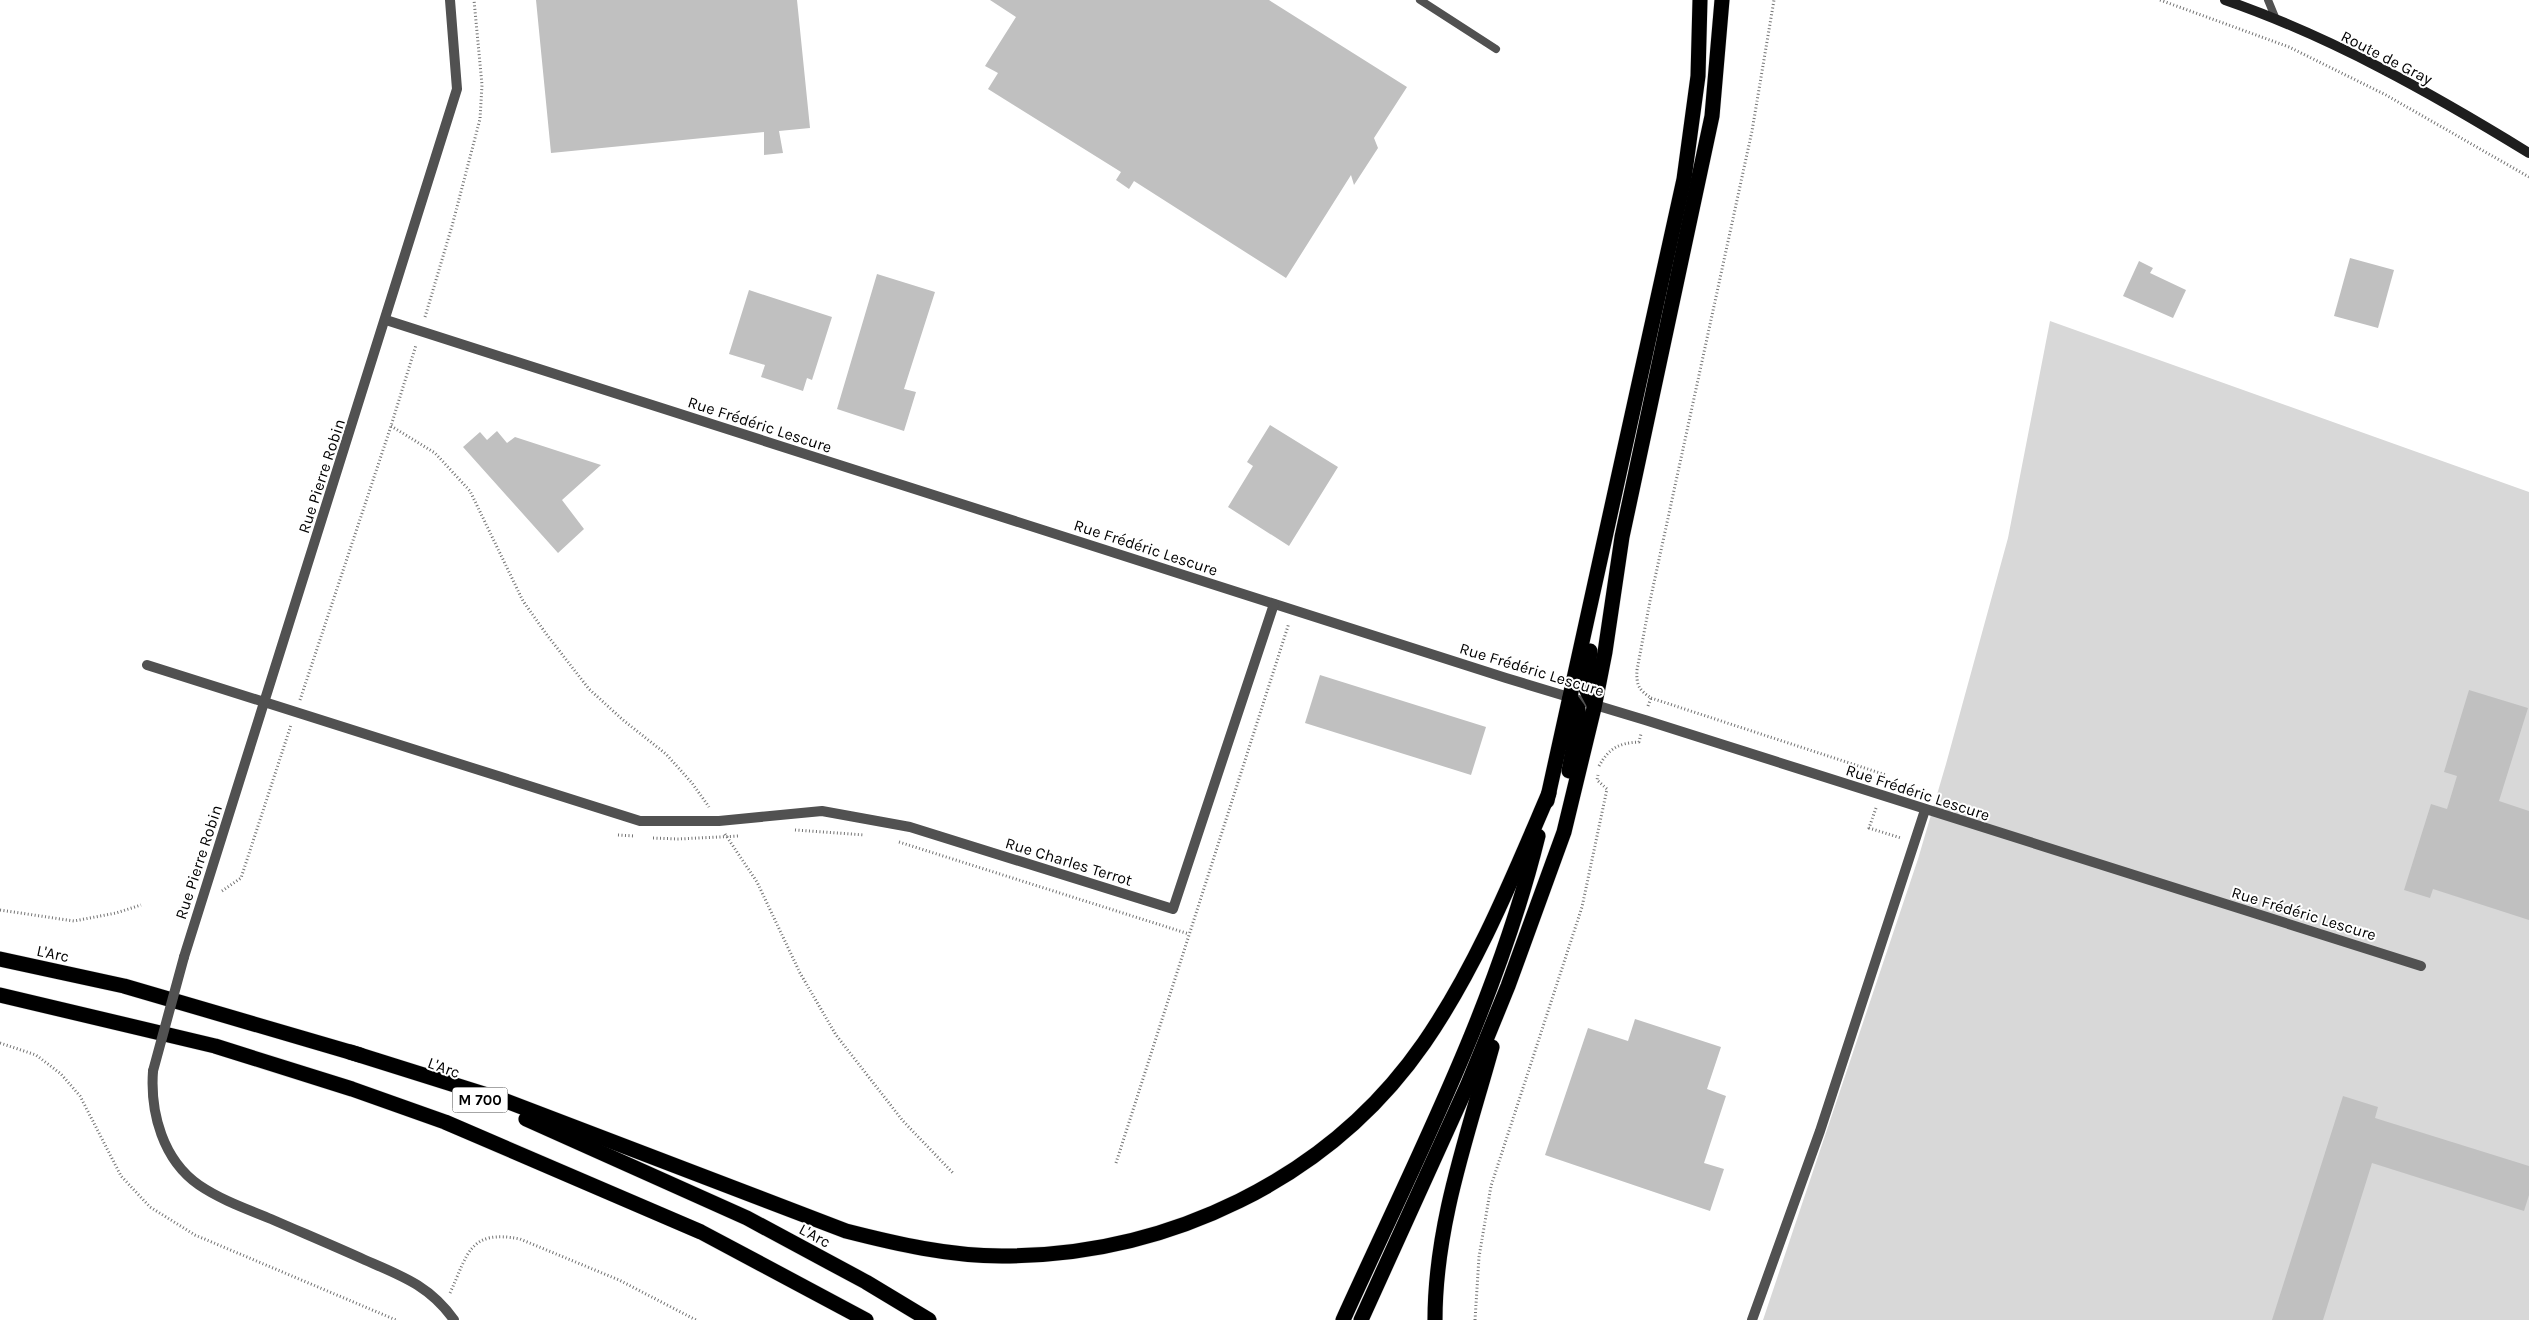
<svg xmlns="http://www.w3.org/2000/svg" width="2529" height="1320" font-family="Karla,sans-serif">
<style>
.green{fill:#d8d8d8}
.building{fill:#c0c0c0}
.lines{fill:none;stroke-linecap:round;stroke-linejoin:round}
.highway-casing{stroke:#dbdbdb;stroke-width:16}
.path{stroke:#737373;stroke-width:3;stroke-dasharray:1 2.5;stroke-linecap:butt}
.lane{stroke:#515151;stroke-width:8}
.street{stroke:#515151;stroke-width:10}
.secondary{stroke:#1e1e1e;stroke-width:10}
.highway{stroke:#000;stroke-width:15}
.street-bridge{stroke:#515151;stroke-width:10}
.labels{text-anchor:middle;stroke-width:4;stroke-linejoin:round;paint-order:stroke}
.shield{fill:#fff;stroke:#4c4c4c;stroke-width:1}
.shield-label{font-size:15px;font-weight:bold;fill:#000}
.street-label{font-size:16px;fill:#000;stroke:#fff}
</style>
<rect width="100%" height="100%" fill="#fff"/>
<polygon class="green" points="2050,321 2529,492 2529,1320 1763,1320 1918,859 1946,764 2008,538"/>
<g class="building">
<polygon points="536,0 797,0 810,128 779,131 783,153 764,155 764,132 551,153"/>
<polygon points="990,0 1269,0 1407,87 1374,138 1378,148 1354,185 1351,175 1286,278 1134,181 1129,189 1116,180 1121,172 988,89 998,73 985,66 1016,17"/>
<polygon points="2350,258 2394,270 2378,328 2334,316"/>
<polygon points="2139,261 2153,268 2150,273 2186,290 2173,318 2123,296"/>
<polygon points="877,274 935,292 904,389 916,392 904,431 837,409"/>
<polygon points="749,290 832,317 812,380 807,378 803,391 761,377 765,365 729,354"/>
<polygon points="1270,425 1338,467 1289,546 1228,507 1253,466 1247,462"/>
<polygon points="497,431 507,443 515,437 601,465 562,500 584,529 558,553 463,447 480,432 487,440"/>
<polygon points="1320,675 1486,727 1471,775 1305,723"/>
<polygon points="2469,690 2528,708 2499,801 2529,811 2529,920 2433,889 2430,898 2404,890 2431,804 2447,809 2457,776 2444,772"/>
<polygon points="1635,1019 1721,1047 1707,1089 1726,1096 1704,1163 1724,1169 1710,1211 1545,1155 1588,1028 1628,1041"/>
<polygon points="2343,1096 2378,1107 2375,1118 2529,1166 2529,1195 2524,1211 2372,1163 2323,1320 2272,1320"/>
</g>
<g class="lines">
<defs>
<g id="highway">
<polyline points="1590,651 1586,689 1594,704"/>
<polyline points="1569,771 1579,717 1578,709 1570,698"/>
<polyline points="1547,801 1684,179 1698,76 1700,0"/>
<polyline points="0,959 124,986 360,1055"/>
<polyline points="0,995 215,1046 352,1089 445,1122 701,1232 866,1320"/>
<path d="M350 1052 506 1101 846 1231C897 1244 949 1256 1002 1256 1167 1256 1329 1180 1424 1043 1477 966 1512 879 1549 793"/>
<polyline points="526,1119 747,1218 866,1282 929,1320"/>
<path d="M1343 1320C1415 1161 1496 1006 1538 836"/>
<polyline points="1361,1320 1468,1084 1508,986 1564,832 1594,708 1605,652 1622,537 1712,116 1722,0"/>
<path d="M1435 1320C1435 1226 1467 1137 1492 1047"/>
</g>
</defs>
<use href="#highway" class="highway-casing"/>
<g class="path">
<polyline points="2160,0 2289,47 2386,95 2529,177"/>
<polyline points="425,317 452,226 480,119 482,85 474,0"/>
<polyline points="391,426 435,453 470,491 523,601 547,635 589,689 623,720 666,754 692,783 709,807"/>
<polyline points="1651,698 1886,775 1884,781"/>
<polyline points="300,700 391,426 416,345"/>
<path d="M1648 706 1651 698C1639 690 1636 685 1637 670L1650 601 1752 131 1774 0"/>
<path d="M1599 766C1609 748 1619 743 1639 742L1641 734"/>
<polyline points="1876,808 1869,828 1901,838"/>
<polyline points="795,830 864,835"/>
<polyline points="725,834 757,882 800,973 836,1035 903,1121 953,1173"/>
<polyline points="618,835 635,836"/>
<polyline points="653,838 678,839 739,836"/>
<polyline points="899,842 1189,934"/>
<polyline points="222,891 241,878 291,725"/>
<polyline points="0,910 74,921 116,913 141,905"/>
<polyline points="0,1043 36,1055 61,1074 80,1096 121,1176 150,1207 195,1235 396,1320"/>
<polyline points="1116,1163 1289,623"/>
<path d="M450 1293C468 1254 469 1229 520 1239L619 1280 696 1320"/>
<polyline points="1475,1320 1479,1257 1491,1186 1582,907 1607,789 1597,780 1598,775"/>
</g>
<g class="lane">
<polyline points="1420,0 1496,49"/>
<polyline points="2268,0 2275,17"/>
</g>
<g class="street">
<polyline points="386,320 1506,678 1645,720 2421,966"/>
<polyline points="147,665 640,821 719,821 822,811 910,827 1173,909 1274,604"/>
<polyline points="184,957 457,89 450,0"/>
<path d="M153 1071C150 1113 163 1160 199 1185 221 1200 247 1209 271 1219 303 1233 334 1246 365 1260 402 1276 430 1286 454 1320"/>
<polyline points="1752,1320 1820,1131 1925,810"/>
</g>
<path class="secondary" d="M2225 0C2332 37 2433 94 2529 153"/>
<use href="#highway" class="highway"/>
<polyline class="street-bridge" points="153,1071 184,957"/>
</g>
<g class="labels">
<rect class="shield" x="452.5" y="1087.5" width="55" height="25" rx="4"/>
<g class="shield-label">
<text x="480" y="1105">M 700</text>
</g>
<g class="street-label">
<text transform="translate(2387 57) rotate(27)" y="6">Route de Gray</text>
<text transform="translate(760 424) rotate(18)" y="6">Rue Frédéric Lescure</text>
<text transform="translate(321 476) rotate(-72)" y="6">Rue Pierre Robin</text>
<text transform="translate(1146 547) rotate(18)" y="6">Rue Frédéric Lescure</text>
<text transform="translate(1532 669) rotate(17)" y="6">Rue Frédéric Lescure</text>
<text transform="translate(1918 792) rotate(18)" y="6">Rue Frédéric Lescure</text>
<text transform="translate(1069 861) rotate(17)" y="6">Rue Charles Terrot</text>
<text transform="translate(198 862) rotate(-72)" y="6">Rue Pierre Robin</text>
<text transform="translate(2304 913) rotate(17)" y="6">Rue Frédéric Lescure</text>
<text transform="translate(53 953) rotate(12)" y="6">L'Arc</text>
<text transform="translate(444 1067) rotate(20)" y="6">L'Arc</text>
<text transform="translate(815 1235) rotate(28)" y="6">L'Arc</text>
</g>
</g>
</svg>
